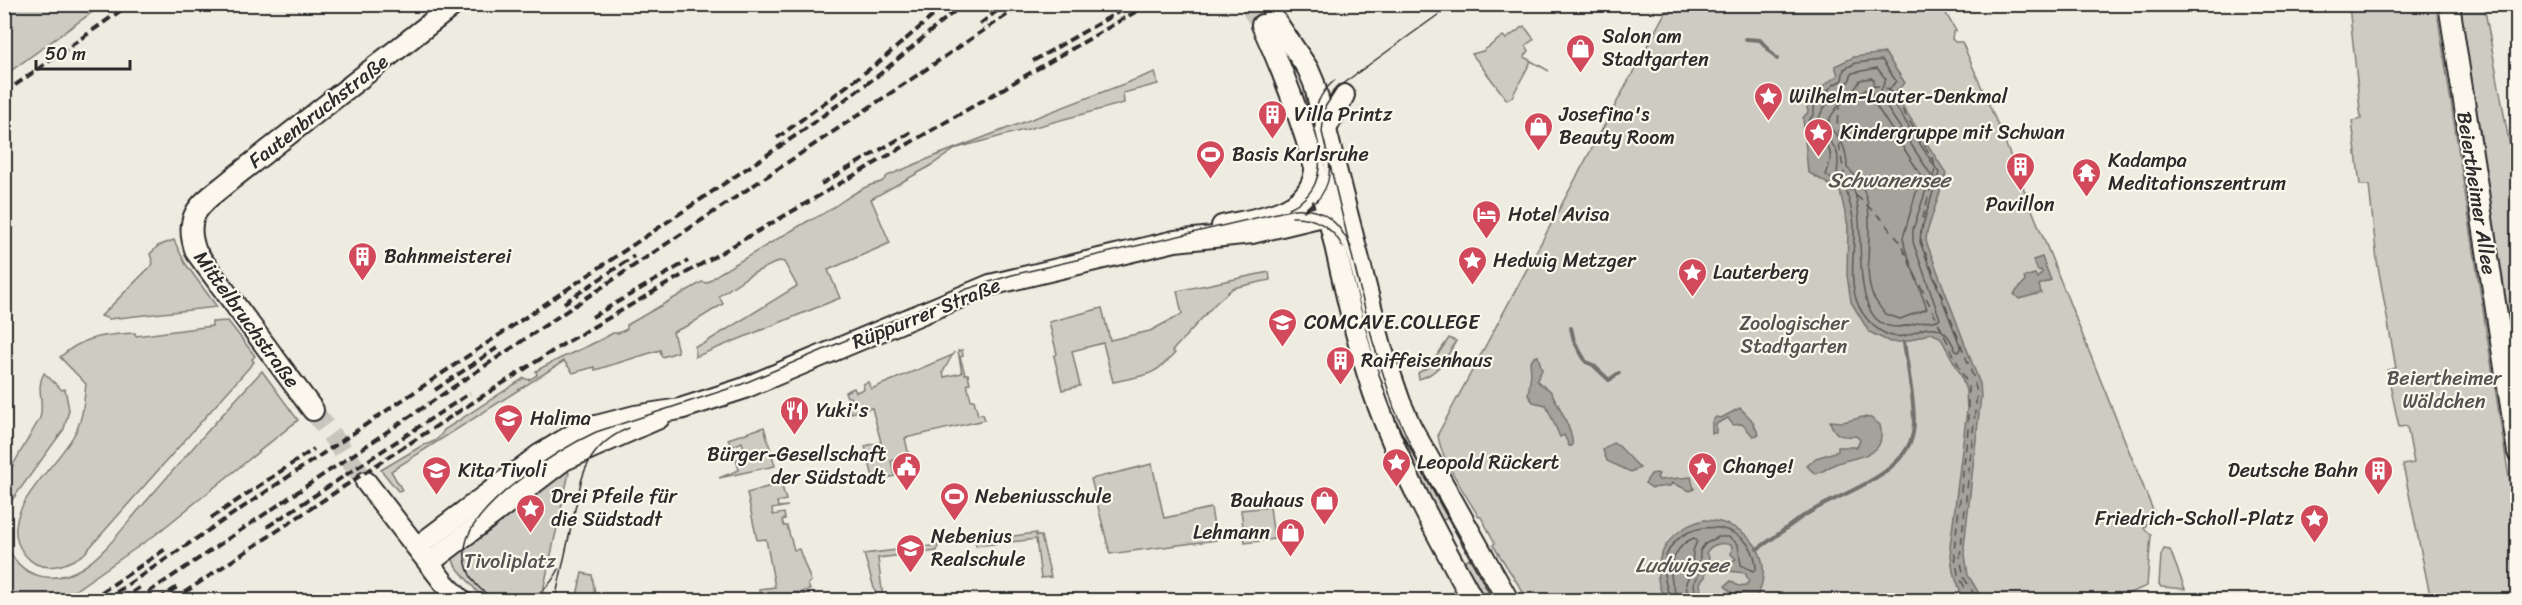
<svg xmlns="http://www.w3.org/2000/svg" width="2522" height="605" font-family="Sriracha,sans-serif">
<style>
.green{fill:#cecbc2;stroke:#7c7b76;stroke-width:1.5}
.water{fill:#a4a29a;stroke:#74726e;stroke-width:1.5}
.lines{fill:none;stroke-linecap:round;stroke-linejoin:round}
.shore{stroke:#5b5b57;stroke-width:1.5}
.stream{stroke:#74726e;stroke-width:4}
.ferry{stroke:#555552;stroke-width:1.5;stroke-dasharray:8 6;stroke-linecap:butt}
.secondary-tunnel{stroke:#c7c5bc;stroke-width:20;stroke-dasharray:20 10;stroke-linecap:butt}
.secondary-casing{stroke:#2b2b2b;stroke-width:24}
.secondary{stroke:#fbf7ec;stroke-width:20}
.tram{stroke:#2b2b2b;stroke-width:1.5}
.rail{stroke:#2b2b2b;stroke-width:4;stroke-dasharray:9 4.5;stroke-linecap:butt}
.labels{text-anchor:middle;stroke-width:4.5;stroke-linejoin:round;paint-order:stroke}
.poi-label{font-size:20px;fill:#2b2b2b;stroke:#fbf7ec;text-anchor:start}
.street-label{font-size:20px;fill:#2b2b2b;stroke:#fbf7ec}
.park-label{font-size:20px;fill:#545351;stroke:#fbf7ec}
.water-label{font-size:21px;font-style:italic;fill:#555552;stroke:#fbf7ec}
</style>
<rect width="100%" height="100%" fill="#eeebe0"/>
<filter id="ink" filterUnits="userSpaceOnUse"><feTurbulence type="fractalNoise" baseFrequency=".0167" numOctaves="2"/><feDisplacementMap in="SourceGraphic" scale="12" xChannelSelector="R" yChannelSelector="G"/><feConvolveMatrix kernelMatrix="1 2 1 2 8 2 1 2 1" color-interpolation-filters="sRGB"/></filter>
<g filter="url(#ink)">
<g class="green">
<polygon points="5,4 102,4 102,5 5,75"/>
<path d="M1673 4 1941 5 1956 31 1953 32 1952 39 1955 42H1962L2000 130 2154 513 2144 528 2151 535 2147 586 2122 596 2123 600H1528L1493 545 1495 543 1481 517H1479C1467 497 1439 456 1438 434L1666 11Z"/>
<polygon points="2349,5 2436,5 2517,530 2517,600 2431,600 2403,465 2414,463 2407,426 2399,427 2387,370 2396,368 2377,261 2369,185 2360,185 2352,121 2361,119"/>
<polygon points="2455,5 2484,5 2517,185 2517,404"/>
<polygon points="1524,26 1534,39 1526,45 1529,51 1524,57 1549,71 1531,61 1512,97 1507,100 1472,54 1483,51 1503,36 1506,39"/>
<path d="M1155 72 1158 84 1123 93 1124 103 957 148 927 168 871 199 890 243 828 270 840 298 695 357V346L703 344 797 286 784 262 779 261 750 275 719 296 723 304 689 325 673 332 678 352 662 357 660 350 595 370 594 367 573 373 564 361 391 471 402 490 398 491 381 470 423 445C434 443 439 439 444 430L524 378 529 380 537 375 536 371C561 356 588 348 613 333H618L627 329V325L702 282 707 283 718 274 808 221C831 213 848 193 871 185 878 183 883 183 887 176L940 154Z"/>
<polygon points="174,240 185,263 217,307 109,319 101,316 153,264 150,254 158,246"/>
<path d="M1269 272 1270 280 1233 288 1215 304 1172 351 1175 353C1153 378 1144 375 1113 382L1103 343 1072 351 1080 386 1062 390 1054 356 1057 354 1049 322 1102 308 1110 340 1150 331 1182 314 1177 291Z"/>
<polygon points="1361,278 1455,514 1436,524 1382,402 1349,281"/>
<path d="M228 321 255 356 252 359 254 362 84 554C71 563 52 571 36 564 28 560 21 551 18 543 4 505 59 465 75 433 83 419 84 400 86 384L60 357C84 336 104 335 135 333L136 336 212 326V322Z"/>
<path d="M1449 338 1456 341C1446 358 1440 373 1419 379L1418 373 1430 366Z"/>
<polygon points="962,350 963,356 960,357 965,374 968,374 970,383 967,384 971,400 974,400 978,415 983,414 985,420 905,438 909,456 891,461 895,476 874,481 865,446 881,442 872,408 851,413 849,405 852,404 850,397 847,397 845,392 854,388 856,392 864,389 863,384 868,382 871,389 953,355 954,352 943,372 944,377 962,373 958,351"/>
<path d="M262 371 298 420 155 535 61 600H5V536C13 575 48 588 82 568 106 553 124 526 143 505 182 460 221 415 262 371Z"/>
<path d="M44 373 62 390 65 389 69 410 64 429 12 500 5 520V479L40 418C45 401 35 389 44 373Z"/>
<polygon points="764,427 775,466 719,478 739,470 736,459 746,455 742,442 731,447 728,439"/>
<polygon points="1152,464 1164,518 1211,508 1216,540 1110,554 1091,479"/>
<polygon points="566,470 569,473 541,600 484,600 455,565 452,557"/>
<polygon points="781,483 786,500 777,502 778,507 788,506 772,509 773,515 784,513 785,519 782,520 784,526 787,526 794,550 799,549 811,581 808,584 810,590 803,591 804,595 799,595 798,592 792,593 792,596 769,600 768,596 760,597 759,589 775,587 766,539 757,540 747,493"/>
<polygon points="1270,507 1274,539 1245,543 1241,510"/>
<polygon points="1036,533 1036,536 1041,536 1051,577 1041,578 1036,539 976,546 976,541"/>
<polygon points="938,545 937,551 878,558 883,598 877,598 864,554"/>
<polygon points="2164,549 2170,550 2185,589 2161,587 2159,584 2161,555"/>
<polygon points="1473,557 1499,600 1477,600 1462,562"/>
<polygon points="582,573 592,575 596,600 576,600"/>
</g>
<g class="water">
<polygon points="1885,53 1905,83 1894,93 1946,173 1927,232 1926,241 1980,384 1981,396 1964,547 1968,575 1983,600 1964,600 1953,572 1950,547 1967,410 1966,391 1961,375 1940,337 1931,333 1904,342 1890,342 1869,332 1851,302 1847,275 1848,226 1840,191 1808,172 1803,118 1808,112 1806,102 1817,96 1816,91 1838,75 1835,66 1854,57"/>
<polygon points="2042,257 2051,280 2039,285 2041,293 2019,299 2014,294 2025,281 2024,277 2035,274 2037,278 2042,273 2041,270 2038,271 2033,260"/>
<path d="M1538 356 1542 370 1537 380C1540 386 1547 386 1551 392 1557 402 1575 435 1572 446H1569L1564 435 1560 437 1546 405 1533 402 1528 395 1531 374 1530 362 1534 357Z"/>
<polygon points="1740,408 1751,419 1759,435 1753,436 1742,424 1733,425 1728,418 1716,424 1716,433 1712,433 1712,421 1716,417 1721,418"/>
<path d="M1863 417 1871 418 1880 425C1887 456 1862 455 1841 462 1831 464 1825 472 1815 474L1807 466 1816 458 1838 451V447H1857L1860 440 1856 436C1843 437 1834 437 1830 421L1843 422Z"/>
<polygon points="1613,443 1619,446 1640,468 1631,472 1607,461 1603,450"/>
<polygon points="1656,473 1659,474 1657,477 1659,480 1691,477 1694,489 1690,491 1672,483 1670,486 1652,488 1645,483 1651,474"/>
<path d="M1704 520C1748 521 1779 559 1755 600H1734L1735 596 1725 586 1731 581 1738 586 1746 585 1749 581 1745 573 1729 571V563L1736 559 1731 554 1732 546C1723 541 1711 544 1706 553L1709 557 1705 577 1700 583 1702 600H1665C1646 564 1667 529 1704 520Z"/>
</g>
<g class="lines">
<g class="shore">
<path d="M1882 60 1896 81 1889 90V96L1939 173 1921 231 1920 242 1961 348 1959 352 1956 351C1952 343 1948 333 1939 329 1926 324 1916 334 1904 336 1882 340 1862 318 1856 299 1849 276 1855 249 1854 225 1853 213 1849 201 1846 189L1826 175C1829 167 1836 147 1821 142 1818 141 1814 141 1811 140L1809 121 1814 113V105L1833 85 1842 80 1844 69 1856 63Z"/>
<path d="M1877 68 1886 79 1881 90 1882 100 1931 175 1913 229V242L1940 319C1935 322 1922 321 1914 324 1837 348 1873 220 1851 184 1848 179 1841 176 1837 173 1841 148 1834 145 1818 132 1815 100 1847 96 1852 73Z"/>
<path d="M1871 78 1874 80 1872 93 1875 104 1921 175 1903 238 1905 248 1927 309 1900 319 1885 314C1881 308 1875 301 1872 294 1859 254 1886 198 1847 168 1847 148 1841 138 1827 125 1836 101 1852 99 1860 80Z"/>
<path d="M1670 600C1668 588 1662 578 1664 564 1673 513 1755 516 1756 569L1753 571 1741 565 1738 544 1729 537H1718L1705 544 1700 551 1699 574 1694 583 1696 600"/>
<path d="M1677 600C1677 594 1673 588 1672 582 1668 564 1677 544 1694 538L1697 541 1693 551 1692 571 1686 582 1688 600"/>
</g>
<g class="stream">
<polyline points="1746,39 1760,40 1777,59"/>
<polyline points="1571,328 1574,341 1586,362 1593,365 1609,380 1619,373"/>
<path d="M1757 549C1773 539 1787 527 1802 517 1835 494 1904 478 1913 433 1917 413 1907 365 1904 342"/>
</g>
<path class="ferry" d="M1971 600 1958 574 1954 551 1968 430V385L1899 241 1884 221 1848 188 1845 181C1843 162 1831 117 1842 102 1846 96 1856 94 1863 91 1876 85 1881 83 1892 93L1934 161 1935 169 1922 222 1921 241 1973 376 1977 393 1960 557 1964 578 1978 600"/>
<g class="secondary-tunnel">
<polyline points="1248,4 1262,25"/>
<polyline points="313,410 366,482"/>
</g>
<defs>
<g id="secondary">
<polyline points="2449,4 2518,452"/>
<polyline points="1273,17 1308,69 1314,83 1382,350 1400,402 1411,427 1508,600"/>
<path d="M1262 25C1293 92 1315 161 1332 232 1344 285 1356 339 1373 391 1398 464 1436 533 1473 600"/>
<polyline points="1327,127 1344,95"/>
<path d="M1222 226C1256 218 1309 215 1315 171"/>
<path d="M313 410 196 252C181 211 205 202 233 178L455 4"/>
<polyline points="366,482 445,584 461,600"/>
<polyline points="417,547 539,455 574,434 596,426 635,416 680,409 742,389 990,285 1175,241 1252,233 1327,215"/>
<polyline points="429,563 564,460 659,418"/>
</g>
</defs>
<use href="#secondary" class="secondary-casing"/>
<use href="#secondary" class="secondary"/>
<g class="tram">
<polyline points="1453,4 1338,87 1325,107 1322,132 1373,342 1394,408 1424,475 1493,600"/>
<path d="M1315 127C1313 107 1320 93 1335 80"/>
<path d="M1289 208C1316 196 1322 174 1319 146"/>
<path d="M1304 211C1324 199 1332 180 1329 158"/>
<path d="M1292 217C1314 216 1332 227 1343 247"/>
<path d="M506 600C490 598 477 589 470 575 465 564 463 551 467 539 480 500 559 449 596 432L740 385 967 289 1012 275 1294 209C1323 207 1339 222 1351 247"/>
<path d="M522 600C540 596 551 585 559 569"/>
<path d="M555 600 581 482C588 455 604 438 629 428"/>
</g>
<g class="rail">
<polyline points="980,24 1006,4"/>
<polyline points="1033,61 1127,7"/>
<polyline points="4,93 130,4"/>
<polyline points="777,138 879,62 947,4"/>
<polyline points="821,184 911,132"/>
<polyline points="564,303 634,256"/>
<polyline points="592,317 688,261"/>
<polyline points="435,390 497,348"/>
<polyline points="211,518 314,449"/>
<polyline points="267,527 470,393"/>
<polyline points="90,600 167,548"/>
<polyline points="105,600 798,134 880,74 963,4"/>
<polyline points="121,600 143,585"/>
<polyline points="137,600 1023,4"/>
<polyline points="158,600 180,585"/>
<polyline points="173,600 393,454 562,345 1149,4"/>
</g>
</g>
</g>
<defs>
<symbol id="shop-pin" viewBox="-11 -11 22 30"><path d="M0 17L-7.5 6A9.5 9.5 0 1 1 7.5 6Z" fill="#d1495b" stroke="#fbf7ec"/><path d="M-5-2.5h2.3a2.7 3.5 0 0 1 5.4 0H5L5.5 6h-11ZM-1.5-2.5h3a1.5 2.3 0 0 0-3 0Z" fill="#fff"/></symbol>
<symbol id="sight-pin" viewBox="-11 -11 22 30"><path d="M0 17L-7.5 6A9.5 9.5 0 1 1 7.5 6Z" fill="#d1495b" stroke="#fbf7ec"/><path d="M0-6L1.8-2.2L6-1.7L2.9 1.2L3.7 5.4L0 3.3L-3.7 5.4L-2.9 1.2L-6-1.7L-1.8-2.2Z" fill="#fff"/></symbol>
<symbol id="building-pin" viewBox="-11 -11 22 30"><path d="M0 17L-7.5 6A9.5 9.5 0 1 1 7.5 6Z" fill="#d1495b" stroke="#fbf7ec"/><path d="M-4-6H4V6H1V3H-1V6H-4ZM-2.5-4.3h1.7v1.8h-1.7ZM.8-4.3h1.7v1.8H.8ZM-2.5-1h1.7V.8h-1.7ZM.8-1h1.7V.8H.8Z" fill="#fff"/></symbol>
<symbol id="stadium-pin" viewBox="-11 -11 22 30"><path d="M0 17L-7.5 6A9.5 9.5 0 1 1 7.5 6Z" fill="#d1495b" stroke="#fbf7ec"/><path d="M0-5a6.5 5 0 1 0 0 10a6.5 5 0 1 0 0-10ZM-3.5-1.8h7v3.6h-7Z" fill="#fff"/></symbol>
<symbol id="temple-pin" viewBox="-11 -11 22 30"><path d="M0 17L-7.5 6A9.5 9.5 0 1 1 7.5 6Z" fill="#d1495b" stroke="#fbf7ec"/><path d="M0-6L5-2H3V0L6.5 2.5H4V6H1.5V3h-3V6H-4V2.5H-6.5L-3 0V-2H-5Z" fill="#fff"/></symbol>
<symbol id="hotel-pin" viewBox="-11 -11 22 30"><path d="M0 17L-7.5 6A9.5 9.5 0 1 1 7.5 6Z" fill="#d1495b" stroke="#fbf7ec"/><path d="M-6-4.5h1.5V1H6V5H4.5V3h-9V5H-6ZM-4 0a1.8 1.8 0 1 1 3.6 0ZM.5 0V-2.5h3Q6-2.5 6 0Z" fill="#fff"/></symbol>
<symbol id="university-pin" viewBox="-11 -11 22 30"><path d="M0 17L-7.5 6A9.5 9.5 0 1 1 7.5 6Z" fill="#d1495b" stroke="#fbf7ec"/><path d="M0-5L7-2L0 1L-7-2ZM-4 1L0 2.5L4 1V4Q0 6-4 4Z" fill="#fff"/></symbol>
<symbol id="restaurant-pin" viewBox="-11 -11 22 30"><path d="M0 17L-7.5 6A9.5 9.5 0 1 1 7.5 6Z" fill="#d1495b" stroke="#fbf7ec"/><path d="M-5-6h1v4h1v-4h1v4h1v-4h1v5L-1.5 .5V6h-2V.5L-5-1ZM5-6V6H3V1.5H1.5Q1.5-4 5-6Z" fill="#fff"/></symbol>
<symbol id="school-pin" viewBox="-11 -11 22 30"><path d="M0 17L-7.5 6A9.5 9.5 0 1 1 7.5 6Z" fill="#d1495b" stroke="#fbf7ec"/><path d="M0-5L7-2L0 1L-7-2ZM-4 1L0 2.5L4 1V4Q0 6-4 4Z" fill="#fff"/></symbol>
<symbol id="civic-pin" viewBox="-11 -11 22 30"><path d="M0 17L-7.5 6A9.5 9.5 0 1 1 7.5 6Z" fill="#d1495b" stroke="#fbf7ec"/><path d="M-.6-6.5H3V-4.5H.6V-3L4-1V1h2V6H-6V1h2V-1L-.6-3ZM-1.2 2.5V6h2.4V2.5Z" fill="#fff"/></symbol>
</defs>
<g fill-rule="evenodd">
<use href="#shop-pin" x="1564" y="32" width="33" height="45"/>
<use href="#sight-pin" x="1752" y="80" width="33" height="45"/>
<use href="#building-pin" x="1256" y="98" width="33" height="45"/>
<use href="#shop-pin" x="1522" y="110" width="33" height="45"/>
<use href="#sight-pin" x="1802" y="116" width="33" height="45"/>
<use href="#stadium-pin" x="1194" y="138" width="33" height="45"/>
<use href="#building-pin" x="2004" y="150" width="33" height="45"/>
<use href="#temple-pin" x="2070" y="156" width="33" height="45"/>
<use href="#hotel-pin" x="1470" y="198" width="33" height="45"/>
<use href="#building-pin" x="346" y="240" width="33" height="45"/>
<use href="#sight-pin" x="1456" y="244" width="33" height="45"/>
<use href="#sight-pin" x="1676" y="256" width="33" height="45"/>
<use href="#university-pin" x="1266" y="306" width="33" height="45"/>
<use href="#building-pin" x="1324" y="344" width="33" height="45"/>
<use href="#restaurant-pin" x="778" y="394" width="33" height="45"/>
<use href="#school-pin" x="492" y="402" width="33" height="45"/>
<use href="#sight-pin" x="1380" y="446" width="33" height="45"/>
<use href="#civic-pin" x="890" y="450" width="33" height="45"/>
<use href="#sight-pin" x="1686" y="450" width="33" height="45"/>
<use href="#school-pin" x="420" y="454" width="33" height="45"/>
<use href="#building-pin" x="2362" y="454" width="33" height="45"/>
<use href="#stadium-pin" x="938" y="480" width="33" height="45"/>
<use href="#shop-pin" x="1308" y="484" width="33" height="45"/>
<use href="#sight-pin" x="514" y="492" width="33" height="45"/>
<use href="#sight-pin" x="2298" y="502" width="33" height="45"/>
<use href="#shop-pin" x="1274" y="516" width="33" height="45"/>
<use href="#school-pin" x="894" y="532" width="33" height="45"/>
</g>
<g class="labels">
<g class="poi-label">
<text x="1602" y="43">Salon am<tspan x="1602" dy="23">Stadtgarten</tspan></text>
<text x="1789" y="103">Wilhelm-Lauter-Denkmal</text>
<text x="1294" y="121">Villa Printz</text>
<text x="1559" y="121">Josefina's<tspan x="1559" dy="23">Beauty Room</tspan></text>
<text x="1840" y="139">Kindergruppe mit Schwan</text>
<text x="1232" y="161">Basis Karlsruhe</text>
<text x="2108" y="167">Kadampa<tspan x="2108" dy="23">Meditationszentrum</tspan></text>
<text x="2020" y="211" text-anchor="middle">Pavillon</text>
<text x="1508" y="221">Hotel Avisa</text>
<text x="384" y="263">Bahnmeisterei</text>
<text x="1493" y="267">Hedwig Metzger</text>
<text x="1713" y="279">Lauterberg</text>
<text x="1304" y="329">COMCAVE.COLLEGE</text>
<text x="1361" y="367">Raiffeisenhaus</text>
<text x="816" y="417">Yuki's</text>
<text x="530" y="425">Halima</text>
<text x="886" y="461" text-anchor="end">Bürger-Gesellschaft<tspan x="886" dy="23">der Südstadt</tspan></text>
<text x="1417" y="469">Leopold Rückert</text>
<text x="1723" y="473">Change!</text>
<text x="458" y="477">Kita Tivoli</text>
<text x="2358" y="477" text-anchor="end">Deutsche Bahn</text>
<text x="551" y="503">Drei Pfeile für<tspan x="551" dy="23">die Südstadt</tspan></text>
<text x="975" y="503">Nebeniusschule</text>
<text x="1304" y="507" text-anchor="end">Bauhaus</text>
<text x="2294" y="525" text-anchor="end">Friedrich-Scholl-Platz</text>
<text x="1270" y="539" text-anchor="end">Lehmann</text>
<text x="931" y="543">Nebenius<tspan x="931" dy="23">Realschule</tspan></text>
</g>
<g class="street-label">
<text transform="translate(318 111) rotate(-38)" y="7">Fautenbruchstraße</text>
<text transform="translate(2477 193) rotate(81)" y="7">Beiertheimer Allee</text>
<text transform="translate(926 313) rotate(-22)" y="7">Rüppurrer Straße</text>
<text transform="translate(247 319) rotate(54)" y="7">Mittelbruchstraße</text>
</g>
<g class="park-label">
<text x="1794" y="330">Zoologischer<tspan x="1794" dy="23">Stadtgarten</tspan></text>
<text x="2444" y="385">Beiertheimer<tspan x="2444" dy="23">Wäldchen</tspan></text>
<text x="510" y="568">Tivoliplatz</text>
</g>
<g class="water-label">
<text x="1889" y="187">Schwanensee</text>
<text x="1682" y="572">Ludwigsee</text>
</g>
</g>
<rect width="2522" height="605" fill="none" stroke="#fbf7ec" stroke-width="24"/>
<rect x="12" y="12" width="2498" height="581" fill="none" stroke="#2b2b2b" stroke-width="2" filter="url(#ink)"/>
<path d="M36 60v9h94v-9" fill="none" stroke="#2b2b2b" stroke-width="3"/>
<text x="45" y="60" font-size="18" fill="#2b2b2b" stroke="#fbf7ec" stroke-width="4.5" paint-order="stroke">50 m</text>
</svg>
